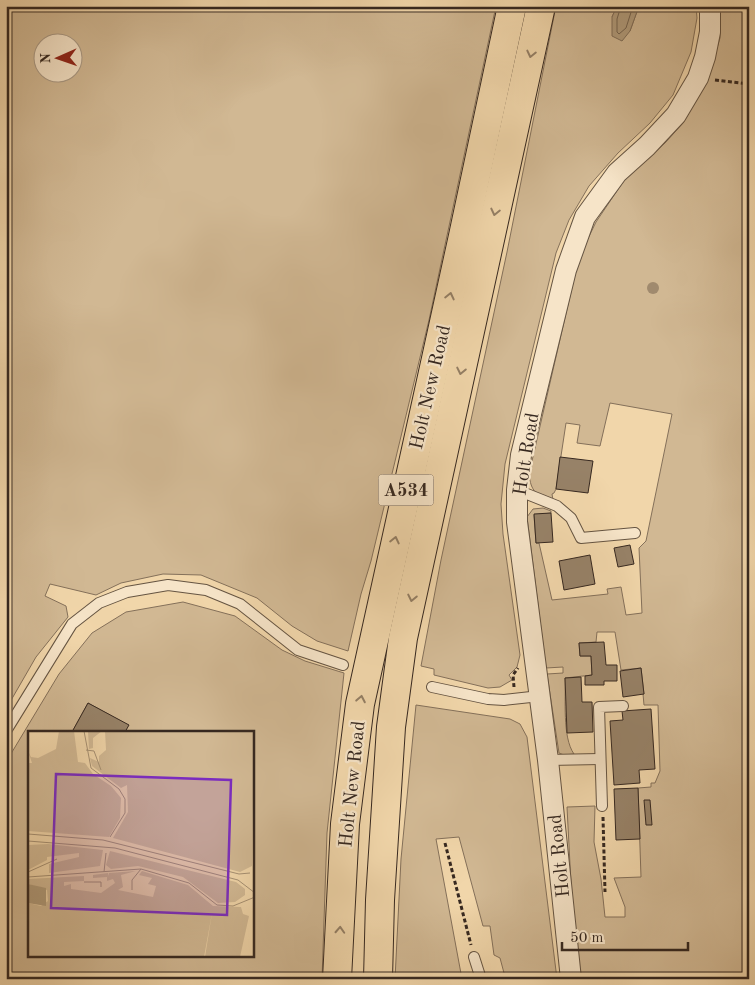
<svg xmlns="http://www.w3.org/2000/svg" width="755" height="985" font-family="'Old Standard TT',serif">
<style>
.green{fill:#d1b893;stroke:#84705a;fill-rule:evenodd}
.water{fill:#b19b7b;stroke:#806d57}
.lines{fill:none;stroke-linecap:round;stroke-linejoin:round}
.shore{stroke:#74624e;stroke-width:1}
.building{fill:#978268;stroke:#362820}
.service-casing{stroke:#655442;stroke-width:12}
.minor-casing{stroke:#655442;stroke-width:22}
.trunk-casing{stroke:#362820;stroke-width:30}
.path{stroke:#362820;stroke-width:3;stroke-dasharray:4 2.5;stroke-linecap:butt}
.service{stroke:#f6e4c8;stroke-width:10}
.minor{stroke:#f6e4c8;stroke-width:20}
.trunk{stroke:#f1d6aa;stroke-width:28}
.tree{fill:#a08a6e}
.oneway{stroke:#947f65}
.labels{text-anchor:middle;stroke-width:4.5;stroke-linejoin:round;paint-order:stroke}
.shield{fill:#f6e4c8;stroke:#706052;stroke-width:1}
.shield-label{font-size:18px;font-weight:bold;fill:#362820}
.street-label{font-size:19px;fill:#362820;stroke:#f6e4c8}
.inset-road{fill:none;stroke:#a69073;stroke-width:1}
.view{fill:#7b2cbf;fill-opacity:0.15;stroke:#7b2cbf;stroke-width:2.5}
.inset-edge{fill:none;stroke:#362820;stroke-width:2.5}
</style>
<rect width="100%" height="100%" fill="#f1d6aa"/>
<filter id="stains"><feTurbulence type="fractalNoise" baseFrequency=".004" numOctaves="4"/><feColorMatrix values="0 0 0 0 .2 0 0 0 0 .09 0 0 0 0 .02 0 0 0 .5 -.17"/></filter>
<radialGradient id="worn" r=".72"><stop offset=".6" stop-color="#630" stop-opacity="0"/><stop offset="1" stop-color="#630" stop-opacity=".3"/></radialGradient>
<g class="green">
<path d="M6 6H496L429 320 371 561 361 594 348 651 317 641 292 626 257 598 201 575 163 574 121 583 96 595 50 584 45 596 66 606 68 617 36 657 6 709ZM42 42H72V72H42Z"/>
<polygon points="556,6 617,6 612,17 630,31 639,6 696,6 697,18 691,52 673,95 650,123 618,153 589,186 569,220 556,253 505,464 501,504 503,534 520,655 517,667 509,675 512,680 500,687 488,688 434,675 434,669 421,666 441,560 507,252"/>
<path d="M720 6H749V80L747 86 749 87V979H579L574 941 567 807 595 806 594 842 601 879 605 917H625V907L614 878 641 877 638 788 651 787V783H655L660 771 658 705H644L643 694H644L641 668 621 670 615 632H597L596 642 579 643 580 656H591L592 675 565 678C566 699 562 737 574 754L564 755 559 753 547 674 563 673V667L546 668 527 517 533 509 543 508 551 511V513L534 515 536 543H539L552 600 608 594 607 589 621 587 626 615 642 613 639 548 646 541 672 414 610 403 600 446 577 443 580 425 566 423 556 489 554 493 552 494 553 500C536 495 531 492 529 474L579 257 596 222 625 179 665 143 683 123 707 81 720 38Z"/>
<path d="M183 602 235 616 282 650 305 661 344 673 327 833 322 979H6V762L59 674 92 633 126 612ZM88 703 128 725 125 732H252V956H29V732H72Z"/>
<polygon points="416,705 510,719 520,724 527,737 557,979 504,979 504,973 500,958 494,955 490,926 483,926 459,837 436,839 462,979 395,979 401,859"/>
</g>
<polygon class="water" points="617,6 639,6 630,31 622,41 612,36 612,17"/>
<g class="lines">
<polyline class="shore" points="621,6 617,19 617,32 619,34 626,28 633,6"/>
</g>
<g class="building">
<polygon points="560,457 593,461 588,493 556,489"/>
<polygon points="551,513 553,542 536,543 534,514"/>
<polygon points="630,545 634,564 618,567 614,548"/>
<polygon points="590,555 595,584 564,590 559,561"/>
<polygon points="604,642 606,665 617,665 617,681 604,681 604,685 585,685 585,676 592,675 591,656 580,656 579,643"/>
<polygon points="641,668 644,694 623,697 620,671"/>
<polygon points="581,677 582,702 592,702 593,732 567,733 565,678"/>
<polygon points="88,703 129,725 125,732 72,732"/>
<polygon points="651,709 655,769 639,770 640,783 614,785 610,721 623,720 622,711"/>
<polygon points="638,788 640,839 616,840 614,789"/>
<polygon points="644,800 650,800 652,825 646,825"/>
</g>
<g class="lines">
<defs>
<g id="service">
<polyline points="517,490 557,506 571,518 581,538 635,533"/>
<polyline points="432,687 488,699 504,700 540,696"/>
<polyline points="6,731 72,624 99,603 127,592 168,585 206,590 240,604 298,650 343,665"/>
<polyline points="548,760 600,759"/>
<polyline points="602,806 599,707 623,706"/>
<polyline points="474,957 481,979"/>
</g>
<polyline id="minor" points="571,979 548,760 517,522 517,490 521,455 566,270 585,217 617,173 647,146 676,115 698,78 705,57 710,32 710,6"/>
<g id="trunk">
<polyline points="337,979 345,824 360,704 463,236 512,6"/>
<polyline points="378,979 380,900 391,727 403,638 541,6"/>
</g>
</defs>
<use href="#service" class="service-casing"/>
<use href="#minor" class="minor-casing"/>
<use href="#trunk" class="trunk-casing"/>
<g class="path">
<polyline points="715,80 749,84"/>
<polyline points="514,687 513,675 518,668"/>
<polyline points="603,817 605,892"/>
<polyline points="445,843 471,945"/>
</g>
<use href="#service" class="service"/>
<use href="#minor" class="minor"/>
<use href="#trunk" class="trunk"/>
</g>
<circle class="tree" cx="653" cy="288" r="6"/>
<defs><path id="oneway-chevron" d="M-2-3.5L2.5 0L-2 3.5" fill="none" stroke-width="1.6" stroke-linecap="round" stroke-linejoin="round" transform="scale(1.25)"/></defs>
<g class="oneway">
<use href="#oneway-chevron" transform="translate(531 54) rotate(103)"/>
<use href="#oneway-chevron" transform="translate(495 212) rotate(103)"/>
<use href="#oneway-chevron" transform="translate(450 296) rotate(-77)"/>
<use href="#oneway-chevron" transform="translate(461 371) rotate(102)"/>
<use href="#oneway-chevron" transform="translate(395 540) rotate(-77)"/>
<use href="#oneway-chevron" transform="translate(412 598) rotate(102)"/>
<use href="#oneway-chevron" transform="translate(361 699) rotate(-79)"/>
<use href="#oneway-chevron" transform="translate(340 930) rotate(-87)"/>
</g>
<g class="labels">
<rect class="shield" x="378.5" y="474.5" width="55" height="31" rx="4"/>
<g class="shield-label">
<text x="406" y="496">A534</text>
</g>
<g class="street-label">
<text transform="translate(429 387) rotate(-77)" y="7">Holt New Road</text>
<text transform="translate(525 454) rotate(-81)" y="7">Holt Road</text>
<text transform="translate(351 784) rotate(-84)" y="7">Holt New Road</text>
<text transform="translate(558 856) rotate(-96)" y="7">Holt Road</text>
</g>
</g>
<g transform="translate(28 731)">
<rect width="226" height="226" fill="#f1d6aa"/>
<path d="M31 0H46L50 31 57 32 65 43 83 55 93 67 92 87 81 106 0 100V32H4L0 20 3 26 10 27 28 18ZM60 0H74L65 7V17L61 18ZM77 0H226L224 135 212 141 85 107 100 81 99 54 93 57 64 35 62 27 71 31V25L78 19ZM20 113 75 119 72 135 21 142V133L51 126V122L19 126V129L0 139V114ZM82 120 208 151 217 158V164L207 171 190 172 155 146 110 135 83 138 78 134ZM108 140 93 144 95 156 90 159 125 166 128 155 120 153 124 147 111 144 114 140 160 154 185 175 213 176 215 183 221 185 212 226H177L184 182 176 226H0V172L13 175 20 170 19 159 0 153V148L56 145V150L36 151V155L43 153V158L73 162 87 152 85 148 79 150V146L65 147V144L80 142V145L81 142Z" fill="#d1b893"/>
<path d="M0 153 18 157V175L0 172Z" fill="#b19b7b"/>
<path class="inset-road" d="M56 0 63 37 91 58 97 68V82L82 106M58 19 66 20 73 39M0 103 75 109 211 143 222 142M0 110 87 117 210 149 227 162M0 141 29 128M76 141 78 122M0 146 113 138 161 152 189 174 205 175 227 166M56 151H73V156M104 159V149L113 138"/>
<path class="view" d="M28 43 203 49 199 184 23 177Z"/>
<rect width="226" height="226" class="inset-edge"/>
</g>
<rect width="755" height="985" fill="none" stroke="#f1d6aa" stroke-width="25"/>
<rect x="8" y="8" width="740" height="970" fill="none" stroke="#362820" stroke-width="2.5"/>
<rect x="12" y="12" width="730" height="960" fill="none" stroke="#362820"/>
<g transform="translate(58 58) rotate(268)"><circle r="24" fill="#f6e4c8" stroke="#a99985"/>
<path d="M0-4L9 19L0 12L-9 19Z" fill="#8f2418"/>
<text y="-8" font-size="14" font-weight="bold" text-anchor="middle" fill="#362820">N</text>
</g>
<path d="M562 942v8h126v-8" fill="none" stroke="#362820" stroke-width="2.5"/>
<text x="570" y="942" font-size="15" fill="#362820" stroke="#f6e4c8" stroke-width="4" paint-order="stroke">50 m</text>
<rect width="100%" height="100%" filter="url(#stains)"/>
<rect width="100%" height="100%" fill="url(#worn)"/>
</svg>
